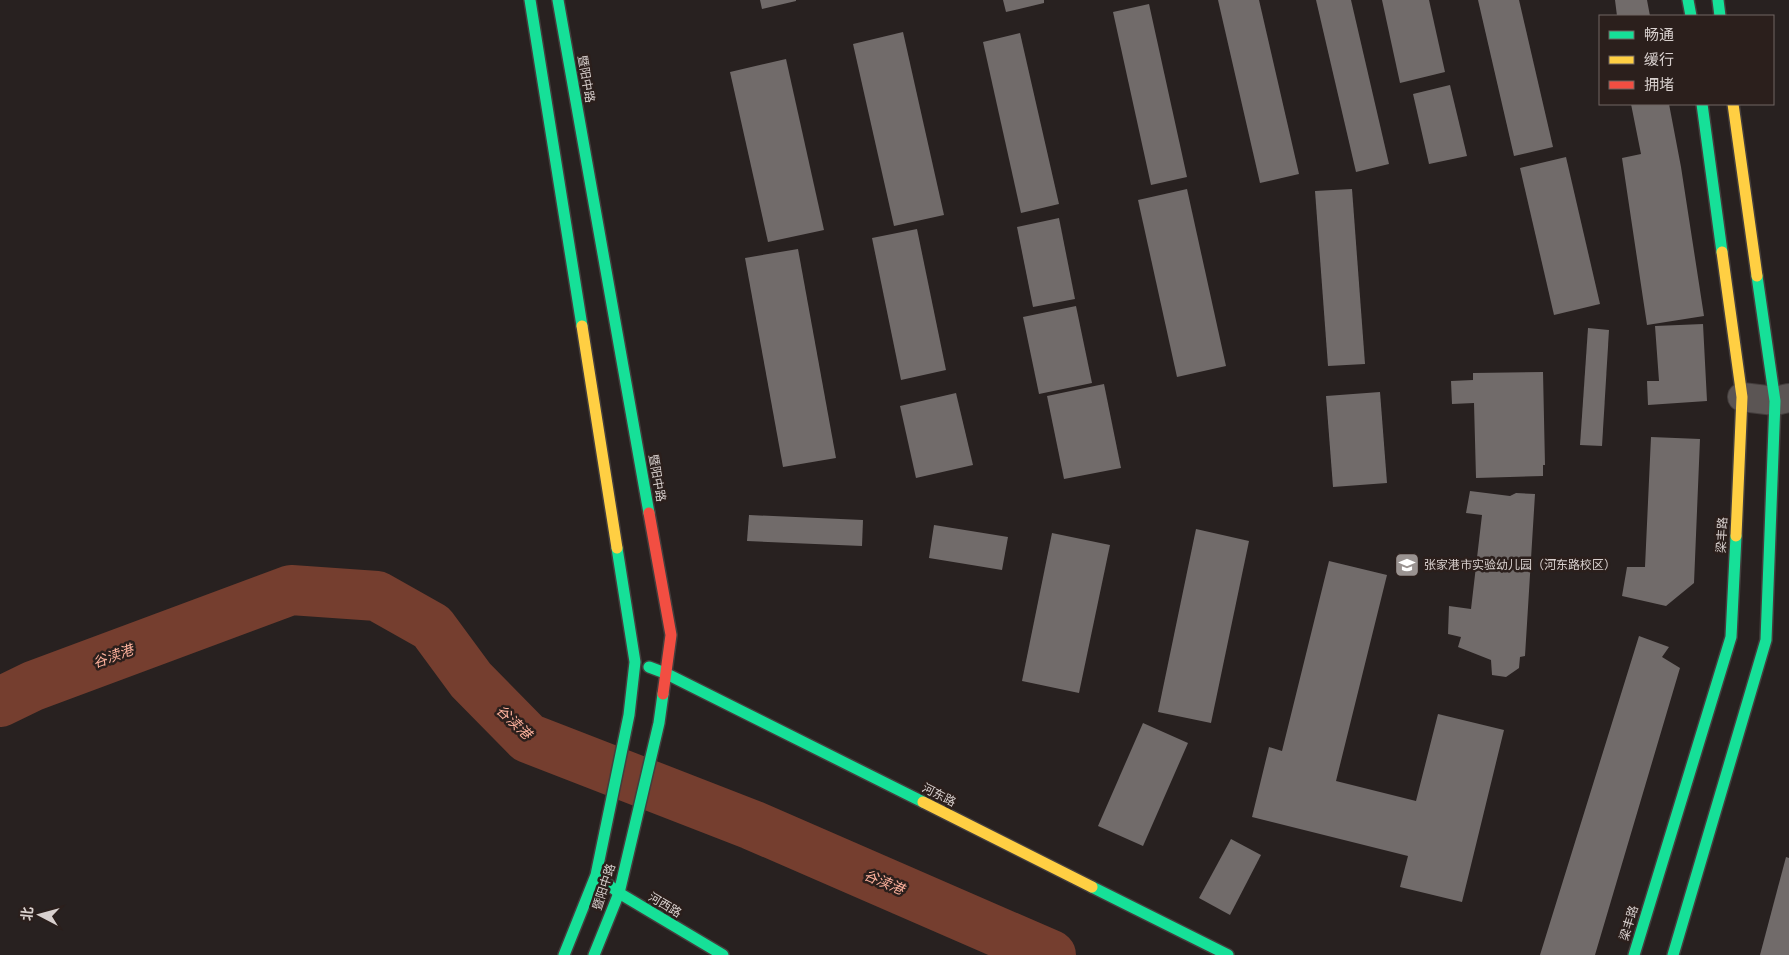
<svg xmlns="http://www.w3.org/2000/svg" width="1789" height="955" font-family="'Noto Sans','Noto Sans SC',sans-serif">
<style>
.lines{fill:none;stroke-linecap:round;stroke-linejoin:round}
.river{stroke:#753e2f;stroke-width:50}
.building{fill:#716b6a}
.street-casing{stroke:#443e3d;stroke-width:30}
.fast-casing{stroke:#443e3d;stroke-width:14}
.slow-casing{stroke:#443e3d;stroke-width:14}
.jam-casing{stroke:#443e3d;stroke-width:14}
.street{stroke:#5b5554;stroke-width:28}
.fast{stroke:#16e098;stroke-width:11}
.slow{stroke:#ffcf43;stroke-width:11}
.jam{stroke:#f24e42;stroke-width:11}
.labels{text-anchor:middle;stroke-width:5;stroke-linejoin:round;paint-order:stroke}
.street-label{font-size:12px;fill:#d8d0ce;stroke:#2b1f1c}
.poi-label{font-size:12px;fill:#d8d0ce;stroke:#2b1f1c;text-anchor:start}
.water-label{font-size:14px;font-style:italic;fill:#feb29d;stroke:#2b1f1c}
</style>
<rect width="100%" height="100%" fill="#282120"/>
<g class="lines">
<polyline class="river" points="0,702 33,686 291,590 377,596 432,627 471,680 528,738 752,825 1051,955"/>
</g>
<g class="building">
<polygon points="760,0 796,0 796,1 762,9"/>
<polygon points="1003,0 1044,0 1044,3 1006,12"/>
<polygon points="1218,0 1259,0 1299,174 1260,183"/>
<polygon points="1316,0 1351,0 1389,164 1356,172"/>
<polygon points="1382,0 1429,0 1445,72 1400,83"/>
<polygon points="1478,0 1519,0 1553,147 1514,156"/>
<polygon points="1615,0 1647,0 1650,16 1617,16"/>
<polygon points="1149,4 1187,177 1151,185 1113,12"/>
<polygon points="903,32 944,215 894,226 853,44"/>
<polygon points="1020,33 1059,204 1021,213 983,42"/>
<polygon points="786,59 824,230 768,242 730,72"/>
<polygon points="1450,85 1467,156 1429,164 1413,94"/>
<polygon points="1631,104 1669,104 1681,167 1704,316 1647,325 1622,158 1641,154"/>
<polygon points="1566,157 1600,304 1554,315 1520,168"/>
<polygon points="1187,189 1226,366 1177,377 1138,200"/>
<polygon points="1352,189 1365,364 1328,366 1315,191"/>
<polygon points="1059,218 1075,299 1033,307 1017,227"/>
<polygon points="917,229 946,370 901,380 872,238"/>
<polygon points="798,249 836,458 783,467 745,258"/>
<polygon points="1076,306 1092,383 1039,394 1023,317"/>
<polygon points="1703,324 1707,401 1648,405 1647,381 1659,381 1655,326"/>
<polygon points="1588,328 1609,330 1602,446 1580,445"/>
<polygon points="1543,372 1545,465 1543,465 1543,476 1476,478 1474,403 1452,404 1451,381 1473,380 1473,373"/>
<polygon points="1104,384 1121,468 1064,479 1047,396"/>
<polygon points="1380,392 1387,483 1333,487 1326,396"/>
<polygon points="956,393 973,465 916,478 900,406"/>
<polygon points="1651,437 1700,439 1694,583 1666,606 1622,596 1627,567 1645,567"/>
<polygon points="1470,491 1510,496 1516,493 1535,494 1525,656 1520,657 1519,668 1506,677 1492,675 1491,660 1458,647 1461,637 1448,634 1449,606 1471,609 1482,515 1466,513"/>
<polygon points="749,515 863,520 862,546 747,541"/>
<polygon points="934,525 1008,537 1002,570 929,558"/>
<polygon points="1196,529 1249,541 1211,723 1158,712"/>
<polygon points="1052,533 1110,545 1079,693 1022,681"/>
<polygon points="1329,561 1387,575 1336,781 1416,801 1438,714 1504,730 1462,902 1400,887 1408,856 1252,817 1269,747 1282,751"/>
<polygon points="1639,636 1669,647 1662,657 1680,668 1595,955 1540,955"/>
<polygon points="1143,723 1188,743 1143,846 1098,826"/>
<polygon points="1231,839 1261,855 1230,915 1199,898"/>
<polygon points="1786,857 1789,858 1789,955 1760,955"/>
</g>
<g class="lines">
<defs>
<polyline id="street" points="1742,397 1775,401 1789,398"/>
<g id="fast">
<polyline points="530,0 582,326"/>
<polyline points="558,0 649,513"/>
<polyline points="1688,0 1691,16"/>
<polyline points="1718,0 1720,16"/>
<polyline points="1702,104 1722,252"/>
<polyline points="649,667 665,673 923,802"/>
<polyline points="605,882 619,893 723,955"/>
<polyline points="1092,887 1228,955"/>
<polyline points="564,955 596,875 629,715 635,662 617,548"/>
<polyline points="594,955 619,893 659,723 663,694"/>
<polyline points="1634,955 1731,637 1736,536"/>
<polyline points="1673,955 1766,640 1775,401 1757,276"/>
</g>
<g id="slow">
<polyline points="1733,104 1757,276"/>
<polyline points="1722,252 1742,397 1736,536"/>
<polyline points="582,326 617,548"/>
<polyline points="923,802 1092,887"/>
</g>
<polyline id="jam" points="649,513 671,635 663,694"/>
</defs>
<use href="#street" class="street-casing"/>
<use href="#fast" class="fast-casing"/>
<use href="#slow" class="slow-casing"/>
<use href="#jam" class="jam-casing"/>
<use href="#street" class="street"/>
<use href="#fast" class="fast"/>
<use href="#slow" class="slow"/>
<use href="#jam" class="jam"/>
</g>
<defs>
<symbol id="school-square" viewBox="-11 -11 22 22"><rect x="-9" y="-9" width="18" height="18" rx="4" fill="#9a9391" stroke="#2b1f1c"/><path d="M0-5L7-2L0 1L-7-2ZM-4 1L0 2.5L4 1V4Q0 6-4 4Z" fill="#fff"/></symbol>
</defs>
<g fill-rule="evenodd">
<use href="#school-square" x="1393" y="551" width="28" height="28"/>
</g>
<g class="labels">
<g class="street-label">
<text transform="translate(586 79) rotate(80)" y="4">暨阳中路</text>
<text transform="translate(657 478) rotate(80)" y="4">暨阳中路</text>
<text transform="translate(1722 535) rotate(-87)" y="4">梁丰路</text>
<text transform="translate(939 795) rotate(27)" y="4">河东路</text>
<text transform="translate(604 887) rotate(-72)" y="4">暨阳中路</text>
<text transform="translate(665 905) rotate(31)" y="4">河西路</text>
<text transform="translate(1629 923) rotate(-73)" y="4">梁丰路</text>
</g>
<g class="poi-label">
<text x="1424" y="569">张家港市实验幼儿园（河东路校区）</text>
</g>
<g class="water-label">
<text transform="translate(113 656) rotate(-20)" y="5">谷渎港</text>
<text transform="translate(514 722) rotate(43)" y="5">谷渎港</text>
<text transform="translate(884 882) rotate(23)" y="5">谷渎港</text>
</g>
</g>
<rect x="1599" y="15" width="175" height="90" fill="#2b1f1c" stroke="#706663"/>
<rect x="1609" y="31" width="25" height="8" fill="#16e098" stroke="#706663"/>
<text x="1644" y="40" font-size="15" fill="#d8d0ce">畅通</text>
<rect x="1609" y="56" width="25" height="8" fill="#ffcf43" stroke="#706663"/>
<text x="1644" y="65" font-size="15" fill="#d8d0ce">缓行</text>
<rect x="1609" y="81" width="25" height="8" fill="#f24e42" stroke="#706663"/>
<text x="1644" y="90" font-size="15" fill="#d8d0ce">拥堵</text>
<g transform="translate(40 915) rotate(276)" stroke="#2b1f1c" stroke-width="4" paint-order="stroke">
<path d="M0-4L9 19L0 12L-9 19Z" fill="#d8d0ce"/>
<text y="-8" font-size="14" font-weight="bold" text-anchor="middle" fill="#d8d0ce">北</text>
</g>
</svg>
